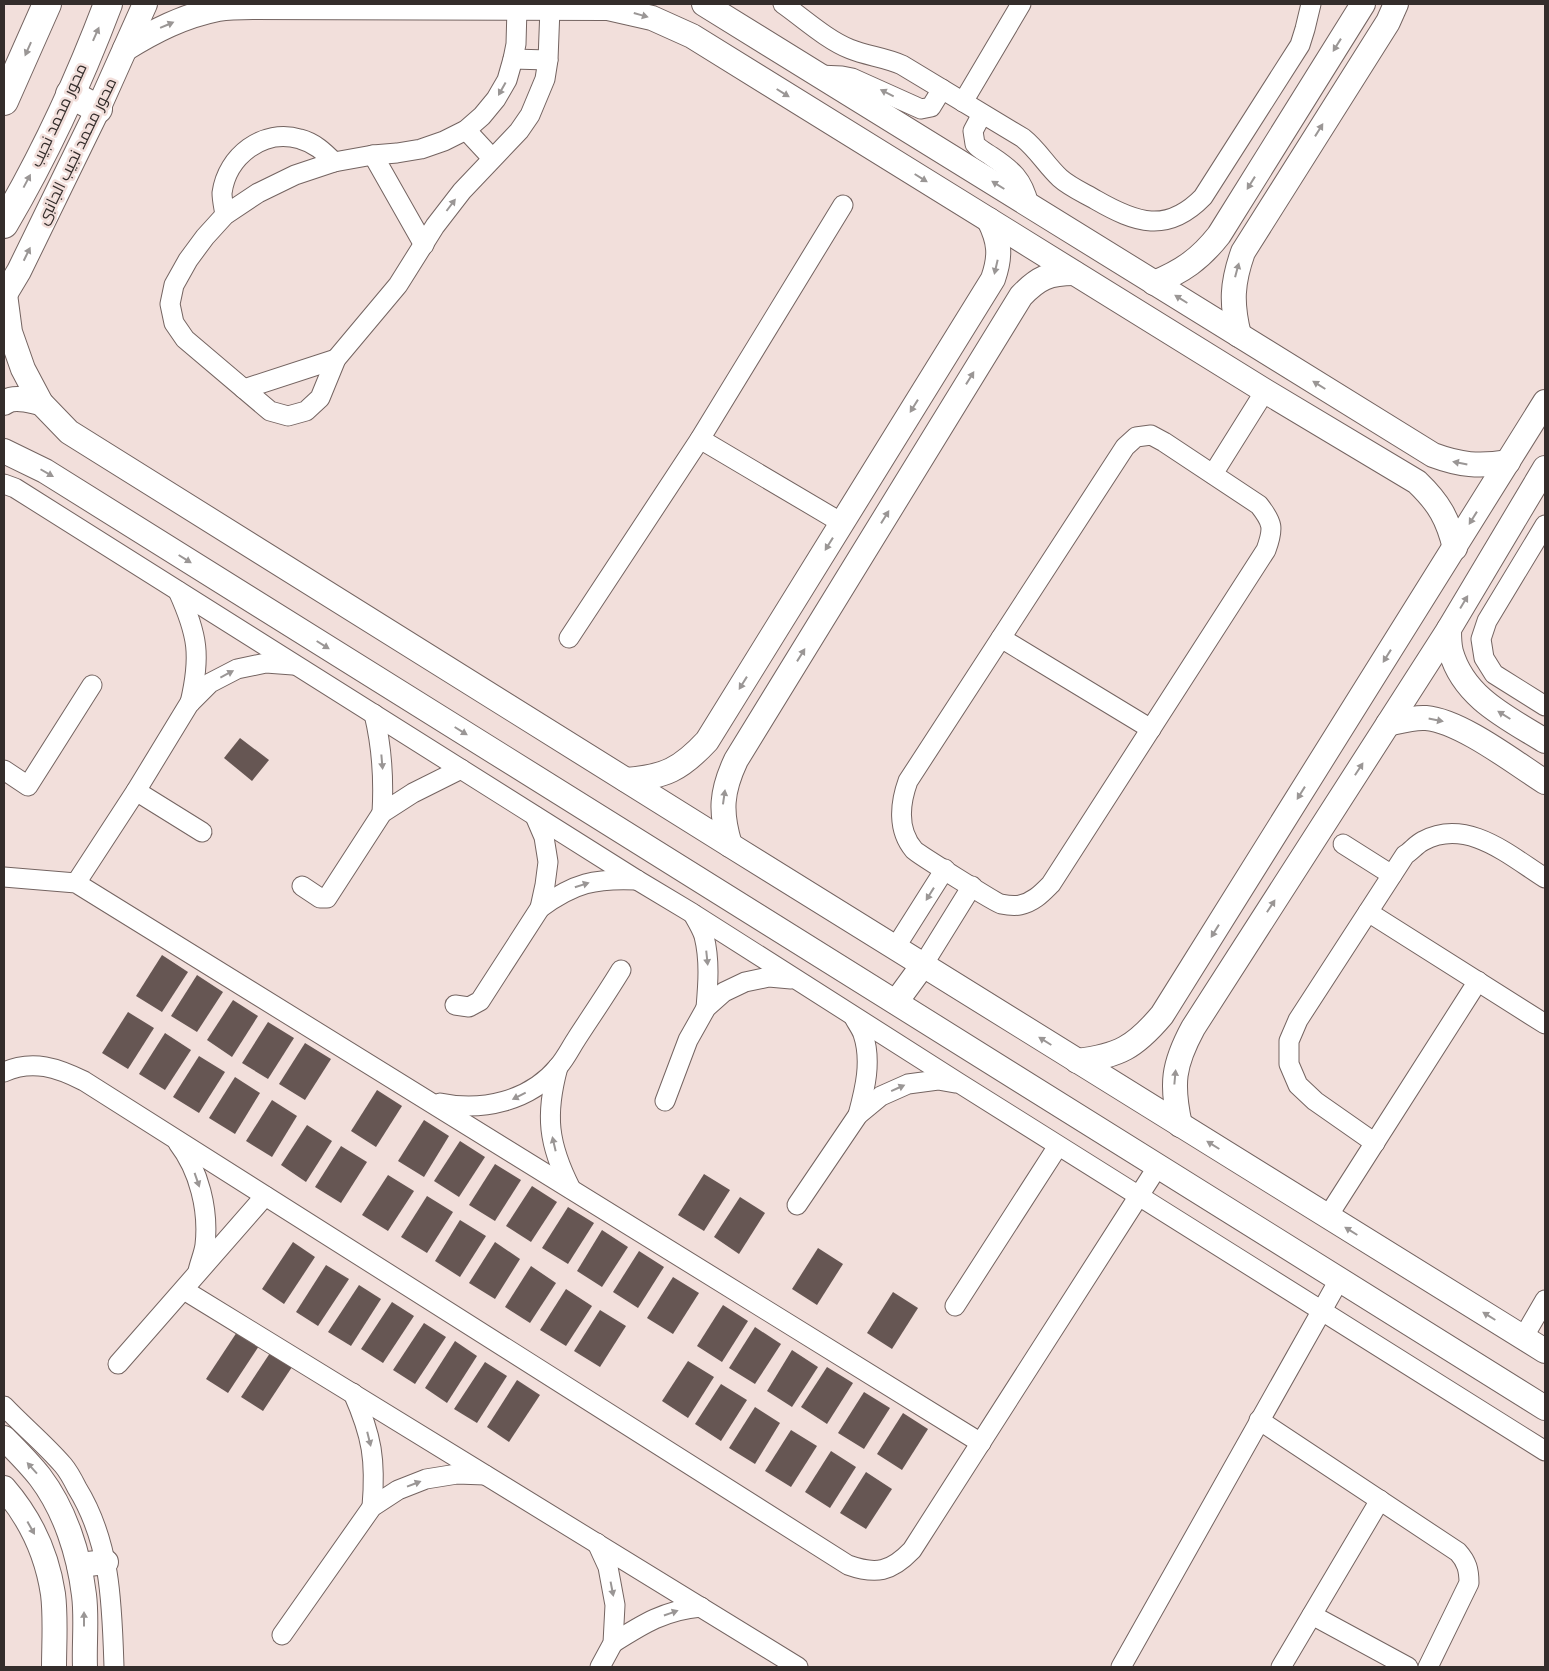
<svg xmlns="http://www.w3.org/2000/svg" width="1549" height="1671" font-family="Karla,Cairo,sans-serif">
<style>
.building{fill:#665653}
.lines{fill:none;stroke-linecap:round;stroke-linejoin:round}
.minor-casing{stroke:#746461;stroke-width:21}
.tertiary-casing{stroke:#746461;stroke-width:26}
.primary-casing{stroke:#746461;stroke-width:30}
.minor{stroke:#fff;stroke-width:19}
.tertiary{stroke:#fff;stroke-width:24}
.primary{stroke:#fff;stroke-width:28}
.oneway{fill:#9a9695}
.labels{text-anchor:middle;stroke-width:5;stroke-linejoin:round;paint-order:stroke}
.street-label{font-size:16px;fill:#342d2b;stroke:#f2dfdb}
</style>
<rect width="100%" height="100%" fill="#f2dfdb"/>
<g class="building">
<polygon points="240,738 269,760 252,781 224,758"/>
<polygon points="162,955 188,972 162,1012 136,996"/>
<polygon points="197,975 223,992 197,1032 171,1016"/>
<polygon points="233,1000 258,1016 232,1057 207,1040"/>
<polygon points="128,1012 154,1028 128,1069 102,1053"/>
<polygon points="268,1022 294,1038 268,1079 242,1063"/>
<polygon points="165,1033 191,1050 165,1090 139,1074"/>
<polygon points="305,1043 331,1059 305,1100 279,1084"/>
<polygon points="199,1056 225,1072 199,1113 173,1097"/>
<polygon points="235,1077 260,1093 235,1134 209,1118"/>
<polygon points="377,1090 402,1106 376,1147 351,1131"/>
<polygon points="272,1100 297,1116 272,1157 246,1141"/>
<polygon points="424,1120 449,1136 424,1177 398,1161"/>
<polygon points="307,1125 332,1141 306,1182 281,1165"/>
<polygon points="460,1141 485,1157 459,1197 434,1181"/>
<polygon points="341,1146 367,1162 341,1203 315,1187"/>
<polygon points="495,1164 521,1180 495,1221 469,1205"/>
<polygon points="704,1174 730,1190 704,1231 678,1215"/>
<polygon points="388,1175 414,1191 388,1231 362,1215"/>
<polygon points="532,1186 557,1202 531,1242 506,1226"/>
<polygon points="427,1196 453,1212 427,1253 401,1237"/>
<polygon points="740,1197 765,1213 739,1254 714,1237"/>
<polygon points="568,1207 594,1223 568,1264 542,1248"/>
<polygon points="460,1220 486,1236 460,1277 435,1261"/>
<polygon points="602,1230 628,1247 602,1287 577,1271"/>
<polygon points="293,1242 315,1257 284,1304 262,1289"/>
<polygon points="495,1242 520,1259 495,1299 469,1283"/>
<polygon points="818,1248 843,1264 817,1305 792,1289"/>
<polygon points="639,1251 664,1267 638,1308 613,1292"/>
<polygon points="326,1265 349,1279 318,1326 296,1312"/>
<polygon points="531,1266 556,1283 530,1323 505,1307"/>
<polygon points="673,1277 699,1293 673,1334 647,1318"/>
<polygon points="359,1285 381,1299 351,1346 328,1332"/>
<polygon points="566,1289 592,1306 566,1346 540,1330"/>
<polygon points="893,1292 918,1308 892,1349 867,1333"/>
<polygon points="392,1302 414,1316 383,1363 361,1349"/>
<polygon points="723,1305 748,1321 722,1362 697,1346"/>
<polygon points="600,1310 626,1326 600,1367 574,1351"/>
<polygon points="424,1323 446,1337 415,1384 393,1370"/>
<polygon points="755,1327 781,1344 755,1384 729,1368"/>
<polygon points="237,1332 259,1346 228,1393 206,1379"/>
<polygon points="455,1341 477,1356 447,1403 425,1388"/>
<polygon points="272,1350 294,1364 263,1411 241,1397"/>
<polygon points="792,1350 818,1367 792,1407 767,1391"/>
<polygon points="688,1361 714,1377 688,1418 662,1401"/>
<polygon points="485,1362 507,1376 477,1423 454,1409"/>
<polygon points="827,1367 853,1383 827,1424 801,1407"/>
<polygon points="517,1380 540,1395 509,1442 487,1427"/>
<polygon points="721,1384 747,1400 721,1441 695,1424"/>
<polygon points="864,1392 890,1408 864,1449 838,1433"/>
<polygon points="755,1407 780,1423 755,1464 729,1448"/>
<polygon points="903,1413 928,1429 902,1470 877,1454"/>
<polygon points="791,1430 817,1446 791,1487 765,1471"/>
<polygon points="831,1451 856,1467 830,1508 805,1492"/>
<polygon points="866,1472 892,1489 866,1529 840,1513"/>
</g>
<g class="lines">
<defs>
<g id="minor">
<path d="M783 4C803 18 827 40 850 49 867 56 884 57 902 65L1023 138C1038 150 1046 165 1060 178 1070 187 1084 193 1096 200 1136 223 1167 234 1203 197L1300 45 1305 29 1311 4"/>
<polyline points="517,8 516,44 513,59 507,80 496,99 482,116 466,130 444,141 421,149 397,153 373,155 334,162 295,175 258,193 225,215 205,237 188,260 174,285 170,304 174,323 185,339 270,411 288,416 306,411 320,398 336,359 398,285 435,226 462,191 519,131 530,115 545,79 548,60 550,8"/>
<polyline points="513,59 548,60"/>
<polyline points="819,75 842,76 852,78 921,109 931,107 942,89"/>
<polyline points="963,102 1021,4"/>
<path d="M982 114 973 131 975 144C979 149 985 152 991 156 1012 170 1023 179 1029 205"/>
<polyline points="466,130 492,158"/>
<polyline points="373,155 424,245"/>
<path d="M225 215C224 208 222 200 222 193 227 156 263 128 300 139 315 143 324 152 334 162"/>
<polyline points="244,389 336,359"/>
<path d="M1151 435 1164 442 1259 505C1273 523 1274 528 1266 550L1051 884C1042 893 1034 902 1020 905 1015 906 1006 905 1001 904 996 903 918 854 914 850 897 830 900 803 908 781L1125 447 1136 437Z"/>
<polyline points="700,439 842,523"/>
<polyline points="1213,474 1265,391"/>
<polyline points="4,484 15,488 637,880 692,913 959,1083 1545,1451"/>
<polyline points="1545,525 1487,621 1481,639 1484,658 1494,674 1545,706"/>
<path d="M178 591C198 635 201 656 190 703"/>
<polyline points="569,638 700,439 843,205"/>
<polyline points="1001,638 1151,729"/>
<path d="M374 714C382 747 384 779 382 813"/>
<polyline points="4,770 28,786 92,685"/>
<polyline points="136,791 202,832"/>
<polyline points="1343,844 1392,875"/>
<polyline points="4,877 76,883 981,1443"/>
<polyline points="76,883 136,791 189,704 210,683 237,669 266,663 293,665"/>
<polyline points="302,886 320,898 327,898 382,813 413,793 461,769"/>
<path d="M540 908C574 883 595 878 637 880"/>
<polyline points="1368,912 1545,1024"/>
<path d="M693 914C697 921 702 929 704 936 710 960 708 984 706 1008"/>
<polyline points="895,948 945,869"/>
<polyline points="923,965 972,886"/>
<polyline points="455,1005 469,1007 480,1001 540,908 545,885 548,862 544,837 535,816"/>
<path d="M854 1017C856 1022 861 1028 863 1034 872 1061 865 1089 858 1115"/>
<path d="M558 1067C545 1115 548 1144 571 1189"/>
<path d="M4 1072C33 1059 58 1068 84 1081L848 1565C876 1575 891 1572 912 1550L1158 1166"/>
<polyline points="665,1101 688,1040 706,1008 724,992 745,982 769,977 791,979"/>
<path d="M440 1103C482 1112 530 1101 558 1067 566 1058 571 1047 577 1038 592 1015 607 993 621 970"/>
<path d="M178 1143C199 1170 209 1210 205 1245 204 1253 200 1262 198 1271"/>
<path d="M1375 1143 1315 1101 1298 1085 1289 1064V1041L1298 1020 1405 855C1411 851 1417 844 1423 841 1467 817 1510 856 1545 878"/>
<polyline points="797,1205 858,1115 881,1096 908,1084 938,1080 955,1083"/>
<polyline points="1328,1216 1478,981"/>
<polyline points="184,1290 798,1667"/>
<polyline points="955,1306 1058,1146"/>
<polyline points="1523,1338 1545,1300"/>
<polyline points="118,1364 265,1196"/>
<path d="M353 1393C372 1436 376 1460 372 1507"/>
<path d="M4 1406C23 1426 45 1444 63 1465 69 1472 73 1480 77 1488 111 1543 112 1605 114 1667"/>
<path d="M1259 1420 1458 1552C1467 1562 1469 1570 1469 1583L1428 1667"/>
<polyline points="597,1543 608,1567 615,1605 613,1643 600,1667"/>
<polyline points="1312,1615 1408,1667"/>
<polyline points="282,1635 372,1507 398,1490 426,1479 457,1474 485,1475"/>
<path d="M613 1643C643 1624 665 1610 701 1607"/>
<polyline points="1121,1667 1339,1280"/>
<polyline points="1281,1667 1380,1500"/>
</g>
<g id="tertiary">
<path d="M704 4 1433 455C1460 465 1479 467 1508 462"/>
<path d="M125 49C154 31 183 16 218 9 229 7 241 7 253 7L608 8 652 18 692 36 1265 391 1417 482C1439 503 1448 519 1455 548"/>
<path d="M1154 283C1183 271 1200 259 1219 235L1363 4"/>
<polyline points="5,294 10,332 23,369 41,403 69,432 730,845 1545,1351"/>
<polyline points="4,296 19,271 98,109 145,4"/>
<path d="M1239 335C1231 303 1232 283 1243 252L1388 22 1396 4"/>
<path d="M4 403C14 395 30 401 41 403"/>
<polyline points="4,451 45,471 1545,1408"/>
<path d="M1449 629C1449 636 1449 645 1451 652 1464 698 1508 718 1545 741"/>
<path d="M1388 724C1401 721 1413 717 1426 718 1461 721 1515 763 1545 782"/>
<path d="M626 780C665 777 681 769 707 741L993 279C1001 256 1000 242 989 220"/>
<path d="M730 845C720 812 721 792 736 760L1021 296C1038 278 1049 273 1074 273"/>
<polyline points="896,1002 923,965"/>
<path d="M1077 1061C1119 1056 1135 1047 1162 1015L1545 402"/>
<path d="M1180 1125C1171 1084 1173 1065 1193 1028L1449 629 1545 468"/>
<path d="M4 1438C16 1450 29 1463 40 1477 65 1510 79 1554 84 1595 87 1618 84 1643 85 1667"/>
<path d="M4 1488C30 1518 47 1554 53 1594 56 1618 54 1644 54 1667"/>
<polyline points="79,1565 106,1562"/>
</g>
<g id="primary">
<polyline points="70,94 98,109"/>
<polyline points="4,101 47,4"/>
<path d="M4 224C44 156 80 78 108 4"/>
</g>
</defs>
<use href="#minor" class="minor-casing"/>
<use href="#tertiary" class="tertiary-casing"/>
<use href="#primary" class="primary-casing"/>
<use href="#minor" class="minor"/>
<use href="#tertiary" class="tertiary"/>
<use href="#primary" class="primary"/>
</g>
<defs><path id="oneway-solid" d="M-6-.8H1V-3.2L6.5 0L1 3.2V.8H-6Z" transform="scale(1.25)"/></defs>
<g class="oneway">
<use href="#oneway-solid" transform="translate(641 15) rotate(16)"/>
<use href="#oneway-solid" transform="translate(167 25) rotate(-23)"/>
<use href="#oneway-solid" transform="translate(96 34) rotate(-66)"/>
<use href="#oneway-solid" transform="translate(1337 45) rotate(122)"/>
<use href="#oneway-solid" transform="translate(28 49) rotate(114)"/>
<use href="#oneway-solid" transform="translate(502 89) rotate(119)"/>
<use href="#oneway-solid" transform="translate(783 93) rotate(32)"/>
<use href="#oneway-solid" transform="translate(887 93) rotate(-153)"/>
<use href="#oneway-solid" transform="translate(1319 130) rotate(-58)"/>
<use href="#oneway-solid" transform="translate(921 178) rotate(32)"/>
<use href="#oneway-solid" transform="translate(27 181) rotate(-62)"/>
<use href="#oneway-solid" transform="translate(1251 183) rotate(122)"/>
<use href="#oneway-solid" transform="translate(998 185) rotate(-148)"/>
<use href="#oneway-solid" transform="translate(451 205) rotate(-53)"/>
<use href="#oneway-solid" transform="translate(27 254) rotate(-64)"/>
<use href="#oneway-solid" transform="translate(996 267) rotate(103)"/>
<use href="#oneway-solid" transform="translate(1237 270) rotate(-75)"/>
<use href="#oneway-solid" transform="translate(1181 299) rotate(-148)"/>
<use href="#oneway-solid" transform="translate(970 378) rotate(-58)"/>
<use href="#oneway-solid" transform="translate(1319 385) rotate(-148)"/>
<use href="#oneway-solid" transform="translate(914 406) rotate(122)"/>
<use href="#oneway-solid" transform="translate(1460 463) rotate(-169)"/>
<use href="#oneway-solid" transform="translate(47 473) rotate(30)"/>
<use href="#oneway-solid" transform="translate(885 517) rotate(-58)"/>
<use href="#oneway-solid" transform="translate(1473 518) rotate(122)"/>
<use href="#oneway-solid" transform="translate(829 544) rotate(122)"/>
<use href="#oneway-solid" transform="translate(185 559) rotate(32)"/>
<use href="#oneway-solid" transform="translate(1464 602) rotate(-59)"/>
<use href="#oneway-solid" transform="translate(323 645) rotate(32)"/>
<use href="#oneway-solid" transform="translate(801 655) rotate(-58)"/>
<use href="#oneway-solid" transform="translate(1387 656) rotate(122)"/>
<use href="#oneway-solid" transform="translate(227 674) rotate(-28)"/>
<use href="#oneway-solid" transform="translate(743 683) rotate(122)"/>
<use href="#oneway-solid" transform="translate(1504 715) rotate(-148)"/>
<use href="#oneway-solid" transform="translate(1436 720) rotate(11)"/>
<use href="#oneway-solid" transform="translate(461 731) rotate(32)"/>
<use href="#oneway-solid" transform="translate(382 762) rotate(85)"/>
<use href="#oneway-solid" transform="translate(1359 769) rotate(-57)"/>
<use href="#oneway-solid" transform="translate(1301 793) rotate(122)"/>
<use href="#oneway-solid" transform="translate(724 797) rotate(-82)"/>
<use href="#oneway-solid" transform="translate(582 885) rotate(-18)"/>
<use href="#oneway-solid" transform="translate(930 894) rotate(122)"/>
<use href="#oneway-solid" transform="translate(1271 906) rotate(-57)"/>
<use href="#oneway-solid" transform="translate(1215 931) rotate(122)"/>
<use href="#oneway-solid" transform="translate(707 958) rotate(84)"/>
<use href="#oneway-solid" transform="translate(1045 1041) rotate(-148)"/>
<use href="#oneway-solid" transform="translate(1175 1077) rotate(-85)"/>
<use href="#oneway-solid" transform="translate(898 1088) rotate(-24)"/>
<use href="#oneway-solid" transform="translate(519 1096) rotate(153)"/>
<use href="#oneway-solid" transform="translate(554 1144) rotate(-103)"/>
<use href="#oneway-solid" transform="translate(1213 1145) rotate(-148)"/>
<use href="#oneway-solid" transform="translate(197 1180) rotate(71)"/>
<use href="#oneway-solid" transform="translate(1351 1231) rotate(-148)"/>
<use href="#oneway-solid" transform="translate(1489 1316) rotate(-148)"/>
<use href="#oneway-solid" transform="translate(369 1439) rotate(76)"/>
<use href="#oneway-solid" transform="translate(32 1468) rotate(-132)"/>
<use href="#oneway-solid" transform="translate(414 1484) rotate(-21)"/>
<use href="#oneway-solid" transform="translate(31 1528) rotate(61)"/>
<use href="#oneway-solid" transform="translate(612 1589) rotate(79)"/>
<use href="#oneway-solid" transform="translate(671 1613) rotate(-19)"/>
<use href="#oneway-solid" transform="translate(84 1619) rotate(-90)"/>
</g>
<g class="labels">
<g class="street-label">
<text transform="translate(58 115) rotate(-65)" y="6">محور محمد نجيب</text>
<text transform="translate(76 151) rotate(-64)" y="6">محور محمد نجيب الجانبى</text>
</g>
</g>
<rect width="1549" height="1671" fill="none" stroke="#342d2b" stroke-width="10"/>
</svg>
